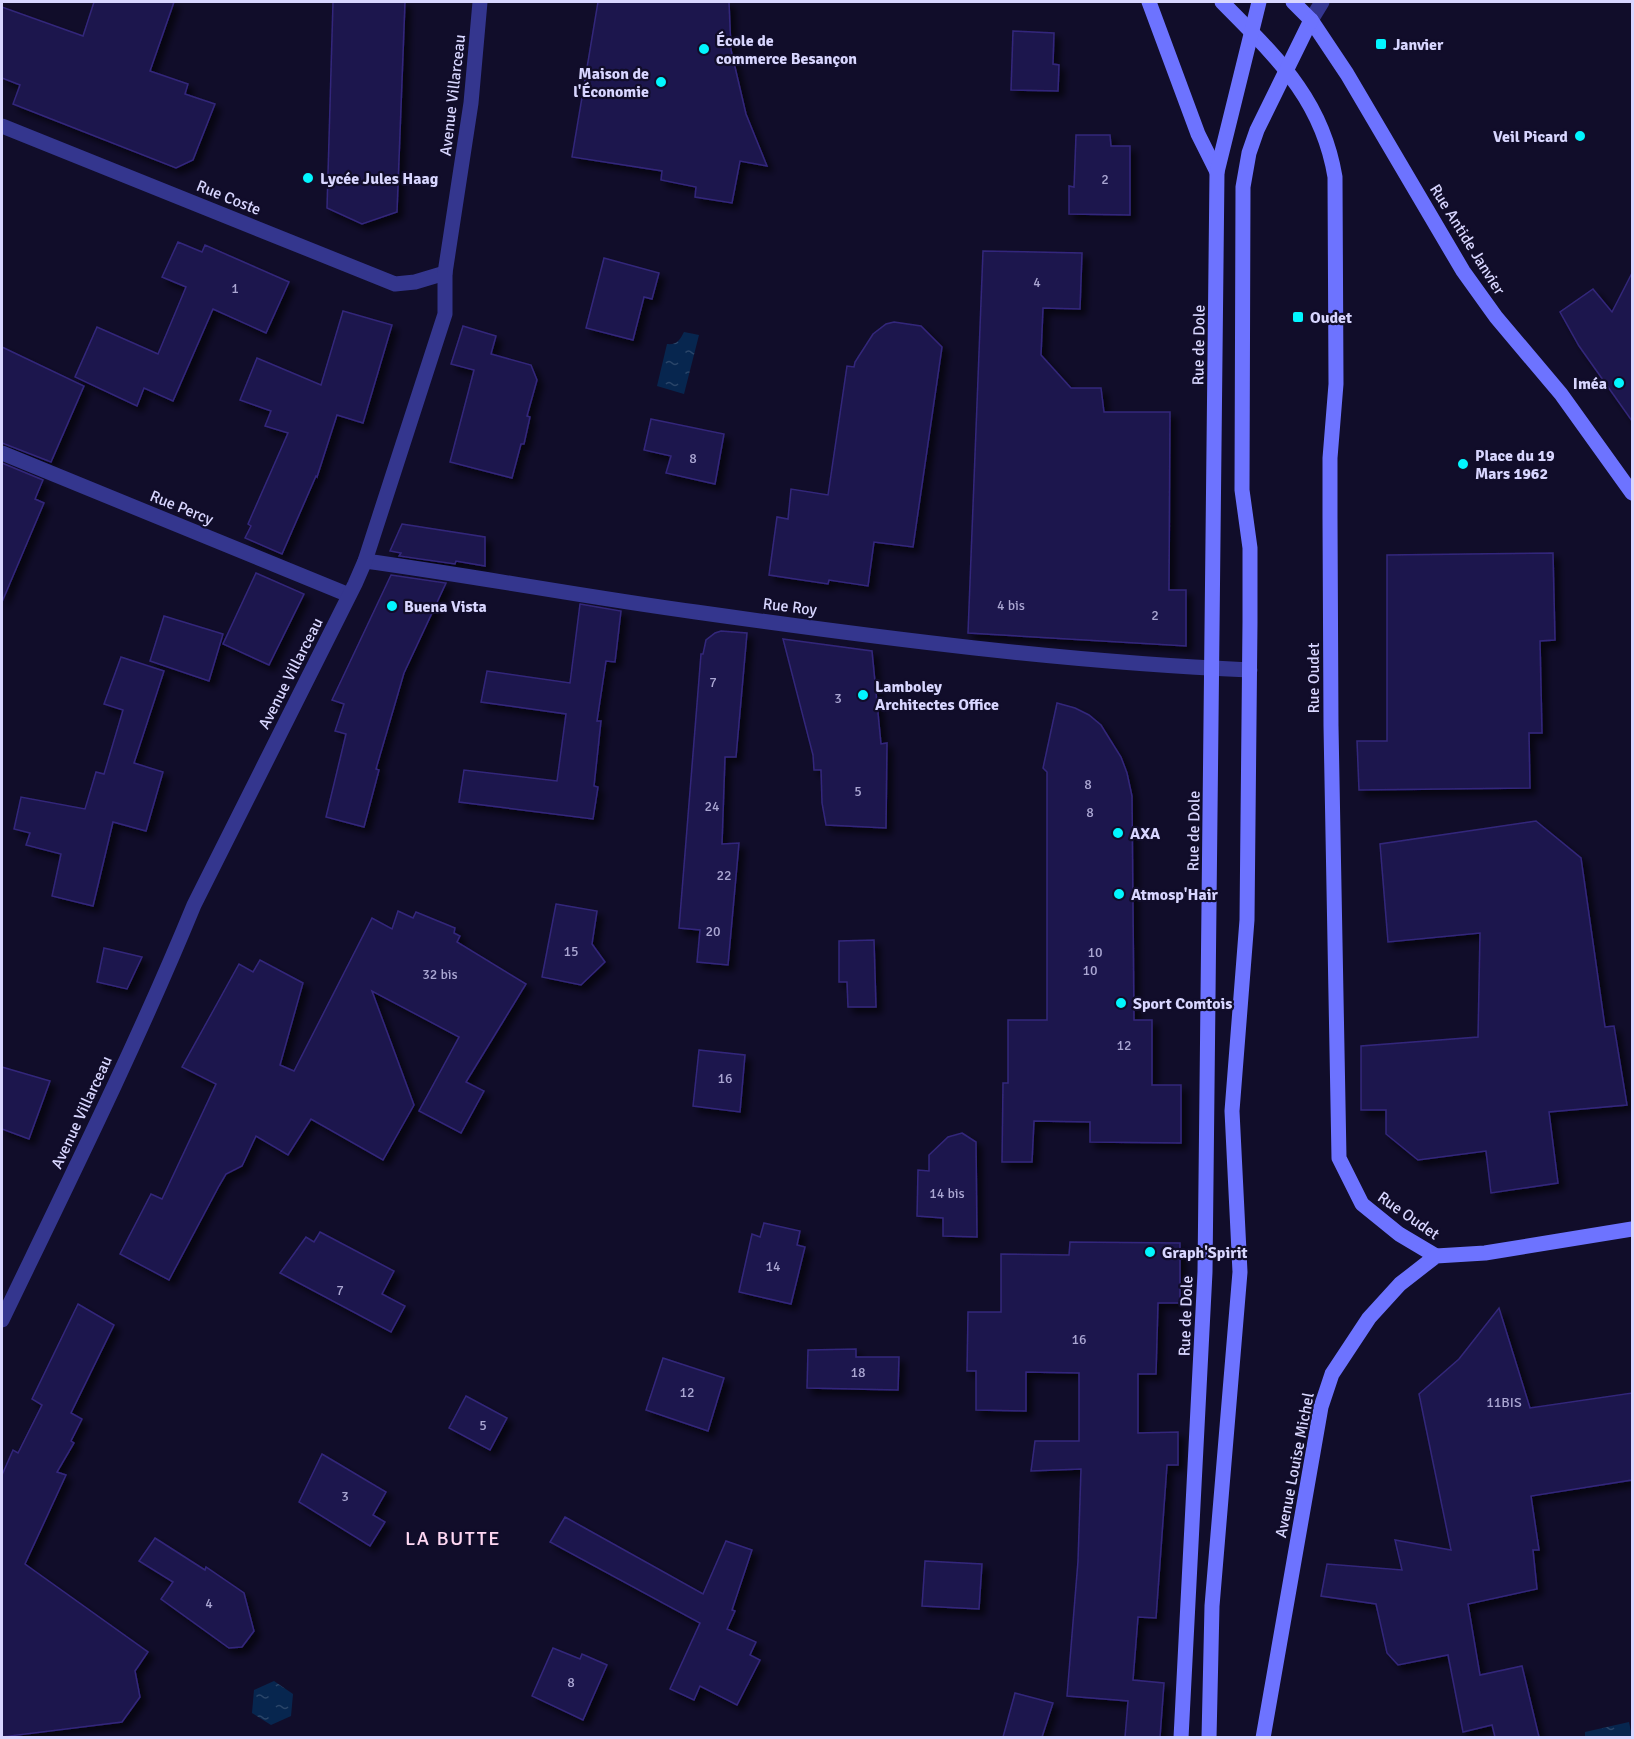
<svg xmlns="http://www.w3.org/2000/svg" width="1634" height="1739" font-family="Signika,sans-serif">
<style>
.water{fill:url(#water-ripples)}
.building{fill:#1f174d;stroke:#33277b;stroke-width:1.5;filter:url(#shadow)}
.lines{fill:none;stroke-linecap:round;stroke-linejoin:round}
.minor{stroke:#34368e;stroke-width:15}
.secondary{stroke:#6d73ff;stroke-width:15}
.poi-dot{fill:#02f6ff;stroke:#110d2a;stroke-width:2}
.labels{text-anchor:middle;stroke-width:4.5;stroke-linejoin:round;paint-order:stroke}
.number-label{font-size:14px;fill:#aaa6d2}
.poi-label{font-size:16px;font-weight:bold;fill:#d8d6ff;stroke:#110d2a;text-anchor:start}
.street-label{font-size:16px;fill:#d8d6ff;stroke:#110d2a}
.quarter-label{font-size:20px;letter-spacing:1.5px;fill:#ffd8f3;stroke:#110d2a}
</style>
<defs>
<pattern id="water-ripples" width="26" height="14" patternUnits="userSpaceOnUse" patternTransform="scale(1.5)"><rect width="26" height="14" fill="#07264f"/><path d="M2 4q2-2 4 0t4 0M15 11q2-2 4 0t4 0" fill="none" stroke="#2a4569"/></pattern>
<filter id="shadow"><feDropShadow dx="5.5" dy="5.5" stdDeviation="3" flood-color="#0009"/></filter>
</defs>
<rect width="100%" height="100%" fill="#110d2a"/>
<g class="water">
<path d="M684 332 699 335 684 394 657 386 667 344C677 345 680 340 684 332Z"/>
<polygon points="274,1681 293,1694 291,1716 271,1725 252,1713 254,1690"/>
<polygon points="1629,1722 1632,1737 1585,1737 1585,1732"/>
</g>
<g class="building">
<polygon points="94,2 174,2 150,71 188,84 185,94 215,104 193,160 176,168 13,104 20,85 2,78 2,7 83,36"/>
<polygon points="333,2 405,2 397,212 362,224 327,208"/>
<polygon points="598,2 729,2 731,50 746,114 767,166 740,161 732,203 695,197 696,187 661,180 662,171 572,157"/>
<polygon points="1013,31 1054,33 1053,64 1059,65 1058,91 1011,90"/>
<polygon points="1076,135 1110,135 1111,146 1130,146 1130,215 1069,214 1069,186 1074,187"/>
<polygon points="178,242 202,252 205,245 289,282 266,333 213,309 173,401 144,388 137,406 75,377 97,327 158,354 186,287 162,277"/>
<polygon points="983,251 1082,253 1080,309 1043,308 1041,355 1071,388 1101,388 1104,412 1170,412 1169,590 1186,590 1186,646 968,633"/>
<polygon points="604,258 659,273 652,299 644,297 633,340 586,328"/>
<polygon points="1632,273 1632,421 1579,346 1560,312 1593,289 1612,312"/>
<polygon points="343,311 392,325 363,423 337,415 317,477 316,476 282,554 245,538 251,526 248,524 288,433 265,426 271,411 240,400 257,358 321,385"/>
<polygon points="894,322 921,326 942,347 913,547 874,542 868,586 829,580 828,584 769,575 777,517 788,519 791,489 828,495 847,366 854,367 855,362 873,334 886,324"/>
<polygon points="463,326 496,336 491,354 531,365 537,380 527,416 530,417 524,444 521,444 512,478 450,462 474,370 451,364"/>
<polygon points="2,347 84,386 51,462 2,443"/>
<polygon points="651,419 724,434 715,484 666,473 671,456 644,450"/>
<polygon points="2,463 43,480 35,499 44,503 2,602"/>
<polygon points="402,524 485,537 485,566 456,561 455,564 399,556 401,553 390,551"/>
<polygon points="1553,553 1555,640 1540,641 1542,733 1529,733 1530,788 1359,790 1357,741 1387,741 1387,555"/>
<polygon points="256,573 304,594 269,665 223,644"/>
<polygon points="391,575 446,583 404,673 376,769 379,770 364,827 326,817 346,734 335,731 344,704 332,700"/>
<polygon points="580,604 621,611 615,662 606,661 597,721 601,721 594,786 598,787 593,819 459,802 464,770 557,781 566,714 481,702 487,671 570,683"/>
<polygon points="164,616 223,634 209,681 150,661"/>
<polygon points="721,631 747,633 736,757 725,757 722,844 739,843 728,965 697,962 700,930 679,928 701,654 703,654 706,640 715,633"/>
<polygon points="783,639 872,651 881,744 887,743 886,828 826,825 822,803 821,770 814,770 813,755"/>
<polygon points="121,657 164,671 134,763 163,772 146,831 113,822 93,906 52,896 61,854 26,845 30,833 14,829 21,797 85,809 96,772 104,774 123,710 104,704"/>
<polygon points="1057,703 1075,708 1089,715 1101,725 1121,757 1127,773 1132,796 1134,1020 1152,1020 1152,1085 1181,1085 1181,1143 1090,1142 1090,1122 1034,1121 1032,1162 1002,1162 1003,1083 1008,1083 1008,1020 1047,1020 1047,772 1043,768"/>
<polygon points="1536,821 1581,858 1605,1027 1614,1026 1627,1105 1549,1112 1558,1183 1491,1193 1486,1151 1418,1160 1386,1134 1386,1110 1361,1110 1361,1046 1478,1037 1480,933 1388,942 1380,844"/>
<polygon points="556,904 597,911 592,944 605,962 581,985 542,977"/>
<polygon points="398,911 413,918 416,912 455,928 454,933 460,936 457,942 526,984 466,1082 484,1091 461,1133 419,1111 459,1037 372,991 414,1105 383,1160 311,1119 288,1155 256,1136 242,1166 226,1174 219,1186 169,1280 120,1254 151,1194 162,1199 216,1084 182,1067 239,964 253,972 260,960 303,983 280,1065 294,1071 372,918 392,929"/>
<polygon points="874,940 876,1007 848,1007 847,982 839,982 839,941"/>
<polygon points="104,948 142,957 127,989 97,982"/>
<polygon points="699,1050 745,1055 740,1112 693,1106"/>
<polygon points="2,1067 50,1081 29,1139 2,1129"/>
<polygon points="962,1133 976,1142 977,1237 943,1236 943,1218 917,1216 918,1170 929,1171 929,1155 948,1137"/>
<polygon points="764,1223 800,1231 797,1245 805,1247 791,1304 739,1292 752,1234 760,1237"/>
<polygon points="320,1232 394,1271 382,1294 405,1306 391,1332 280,1273 306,1237 314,1242"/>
<polygon points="1070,1242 1180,1243 1180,1303 1158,1303 1156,1374 1138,1374 1138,1433 1178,1432 1178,1465 1167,1465 1156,1618 1138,1617 1133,1680 1164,1683 1160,1737 1125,1737 1128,1701 1067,1696 1078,1561 1081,1469 1031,1471 1035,1441 1079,1441 1079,1373 1026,1372 1026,1411 976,1410 976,1371 967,1371 968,1312 1001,1312 1001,1254 1069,1255"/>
<polygon points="78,1304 114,1325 71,1413 82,1419 71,1441 74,1443 57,1472 66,1475 25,1564 148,1652 135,1671 140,1697 122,1722 2,1737 2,1475 13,1450 18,1453 42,1405 32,1399"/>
<polygon points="1499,1308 1530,1408 1632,1393 1632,1480 1531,1496 1539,1550 1533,1550 1537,1589 1468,1604 1480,1675 1522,1666 1539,1737 1495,1737 1492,1725 1463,1732 1448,1655 1398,1665 1387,1653 1376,1604 1321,1596 1327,1564 1402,1570 1395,1540 1451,1550 1419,1394 1459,1359"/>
<polygon points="856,1349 856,1357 899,1357 898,1390 807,1388 808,1350"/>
<polygon points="663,1358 724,1378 708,1431 646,1410"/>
<polygon points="466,1396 507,1418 490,1450 449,1428"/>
<polygon points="322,1454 386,1492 373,1515 385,1522 370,1546 299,1502"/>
<polygon points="565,1517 703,1594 726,1541 752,1550 732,1610 735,1611 727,1629 756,1642 750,1655 760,1660 737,1705 700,1686 694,1700 670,1689 700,1623 550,1542"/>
<polygon points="155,1538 205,1570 206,1567 244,1593 254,1631 242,1647 229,1648 161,1599 173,1582 139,1561"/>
<polygon points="925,1561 982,1564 979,1609 922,1606"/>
<polygon points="553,1648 580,1659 582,1654 607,1665 583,1720 532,1696"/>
<polygon points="1015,1693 1053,1703 1042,1737 1003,1737"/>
</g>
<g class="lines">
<g class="minor">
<polyline points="1311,20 1322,2"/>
<polyline points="2,126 395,284 415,282 445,273"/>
<polyline points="2,453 349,595"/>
<path d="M365 561C475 576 585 597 696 612 880 638 1065 662 1250 670"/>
<path d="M2 1320C68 1183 136 1046 194 905L355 584 365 561 445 314V273L471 103 480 2"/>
</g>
<g class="secondary">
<polyline points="1149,2 1198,134 1217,172"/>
<path d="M1222 2C1275 56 1322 98 1335 177L1336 384 1330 458V517L1331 726 1339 1158 1362 1204 1399 1234 1436 1256"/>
<polyline points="1293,2 1311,20 1347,74 1463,271 1496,317 1561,394 1632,493"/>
<polyline points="1181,1738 1205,1272 1217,172 1259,2"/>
<polyline points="1209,1738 1212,1606 1240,1272 1232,1111 1247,920 1250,622 1250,548 1242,490 1243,187 1249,153 1257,130 1311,20"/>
<polyline points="1263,1738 1321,1407 1332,1374 1369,1318 1400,1284 1436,1256 1485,1253 1632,1229"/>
</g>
</g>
<g class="poi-dot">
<rect x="1375" y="38" width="12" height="12" rx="3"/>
<circle cx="704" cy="49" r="6"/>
<circle cx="661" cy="82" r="6"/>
<circle cx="1580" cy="136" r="6"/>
<circle cx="308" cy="178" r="6"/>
<rect x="1292" y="311" width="12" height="12" rx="3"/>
<circle cx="1619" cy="383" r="6"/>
<circle cx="1463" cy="464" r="6"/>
<circle cx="392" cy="606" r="6"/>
<circle cx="863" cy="695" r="6"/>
<circle cx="1118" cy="833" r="6"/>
<circle cx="1119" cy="894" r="6"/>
<circle cx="1121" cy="1003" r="6"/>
<circle cx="1150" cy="1252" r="6"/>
</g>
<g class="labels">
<g class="number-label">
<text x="1105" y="184">2</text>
<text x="1037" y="287">4</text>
<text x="235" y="293">1</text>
<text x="693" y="463">8</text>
<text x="1011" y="610">4 bis</text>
<text x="1155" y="620">2</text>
<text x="713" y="687">7</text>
<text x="838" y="703">3</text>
<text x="1088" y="789">8</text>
<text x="858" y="796">5</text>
<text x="712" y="811">24</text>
<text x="1090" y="817">8</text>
<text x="724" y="880">22</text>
<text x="713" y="936">20</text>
<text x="571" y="956">15</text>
<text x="1095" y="957">10</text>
<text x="1090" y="975">10</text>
<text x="440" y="979">32 bis</text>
<text x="1124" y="1050">12</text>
<text x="725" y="1083">16</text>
<text x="947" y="1198">14 bis</text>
<text x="773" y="1271">14</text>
<text x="340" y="1295">7</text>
<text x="1079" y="1344">16</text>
<text x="858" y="1377">18</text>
<text x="687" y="1397">12</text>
<text x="1504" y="1407">11BIS</text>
<text x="483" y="1430">5</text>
<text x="345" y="1501">3</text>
<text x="209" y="1608">4</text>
<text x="571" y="1687">8</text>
</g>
<g class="poi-label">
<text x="716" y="46">École de<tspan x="716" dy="18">commerce Besançon</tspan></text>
<text x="1393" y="50">Janvier</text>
<text x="649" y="79" text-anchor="end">Maison de<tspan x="649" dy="18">l'Économie</tspan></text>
<text x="1568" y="142" text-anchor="end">Veil Picard</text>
<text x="320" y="184">Lycée Jules Haag</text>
<text x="1310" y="323">Oudet</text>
<text x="1607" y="389" text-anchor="end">Iméa</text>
<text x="1475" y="461">Place du 19<tspan x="1475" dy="18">Mars 1962</tspan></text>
<text x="404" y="612">Buena Vista</text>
<text x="875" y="692">Lamboley<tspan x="875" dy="18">Architectes Office</tspan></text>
<text x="1130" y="839">AXA</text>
<text x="1131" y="900">Atmosp'Hair</text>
<text x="1133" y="1009">Sport Comtois</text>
<text x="1162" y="1258">Graph'Spirit</text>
</g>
<g class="street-label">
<text transform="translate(452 95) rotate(-83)" y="6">Avenue Villarceau</text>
<text transform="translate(229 197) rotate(22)" y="6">Rue Coste</text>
<text transform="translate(1468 239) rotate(58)" y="6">Rue Antide Janvier</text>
<text transform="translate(1198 345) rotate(-89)" y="6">Rue de Dole</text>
<text transform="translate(182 507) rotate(22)" y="6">Rue Percy</text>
<text transform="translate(790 606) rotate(7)" y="6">Rue Roy</text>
<text transform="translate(290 673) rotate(-63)" y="6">Avenue Villarceau</text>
<text transform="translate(1313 678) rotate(-90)" y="6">Rue Oudet</text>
<text transform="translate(1193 831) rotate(-89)" y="6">Rue de Dole</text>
<text transform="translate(81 1112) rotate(-65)" y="6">Avenue Villarceau</text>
<text transform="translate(1409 1215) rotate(35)" y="6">Rue Oudet</text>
<text transform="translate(1185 1316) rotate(-88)" y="6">Rue de Dole</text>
<text transform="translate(1294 1465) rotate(-79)" y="6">Avenue Louise Michel</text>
</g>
<g class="quarter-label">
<text x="453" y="1545">LA BUTTE</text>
</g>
</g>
<rect width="1634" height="1739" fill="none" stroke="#d8d6ff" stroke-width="6"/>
</svg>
